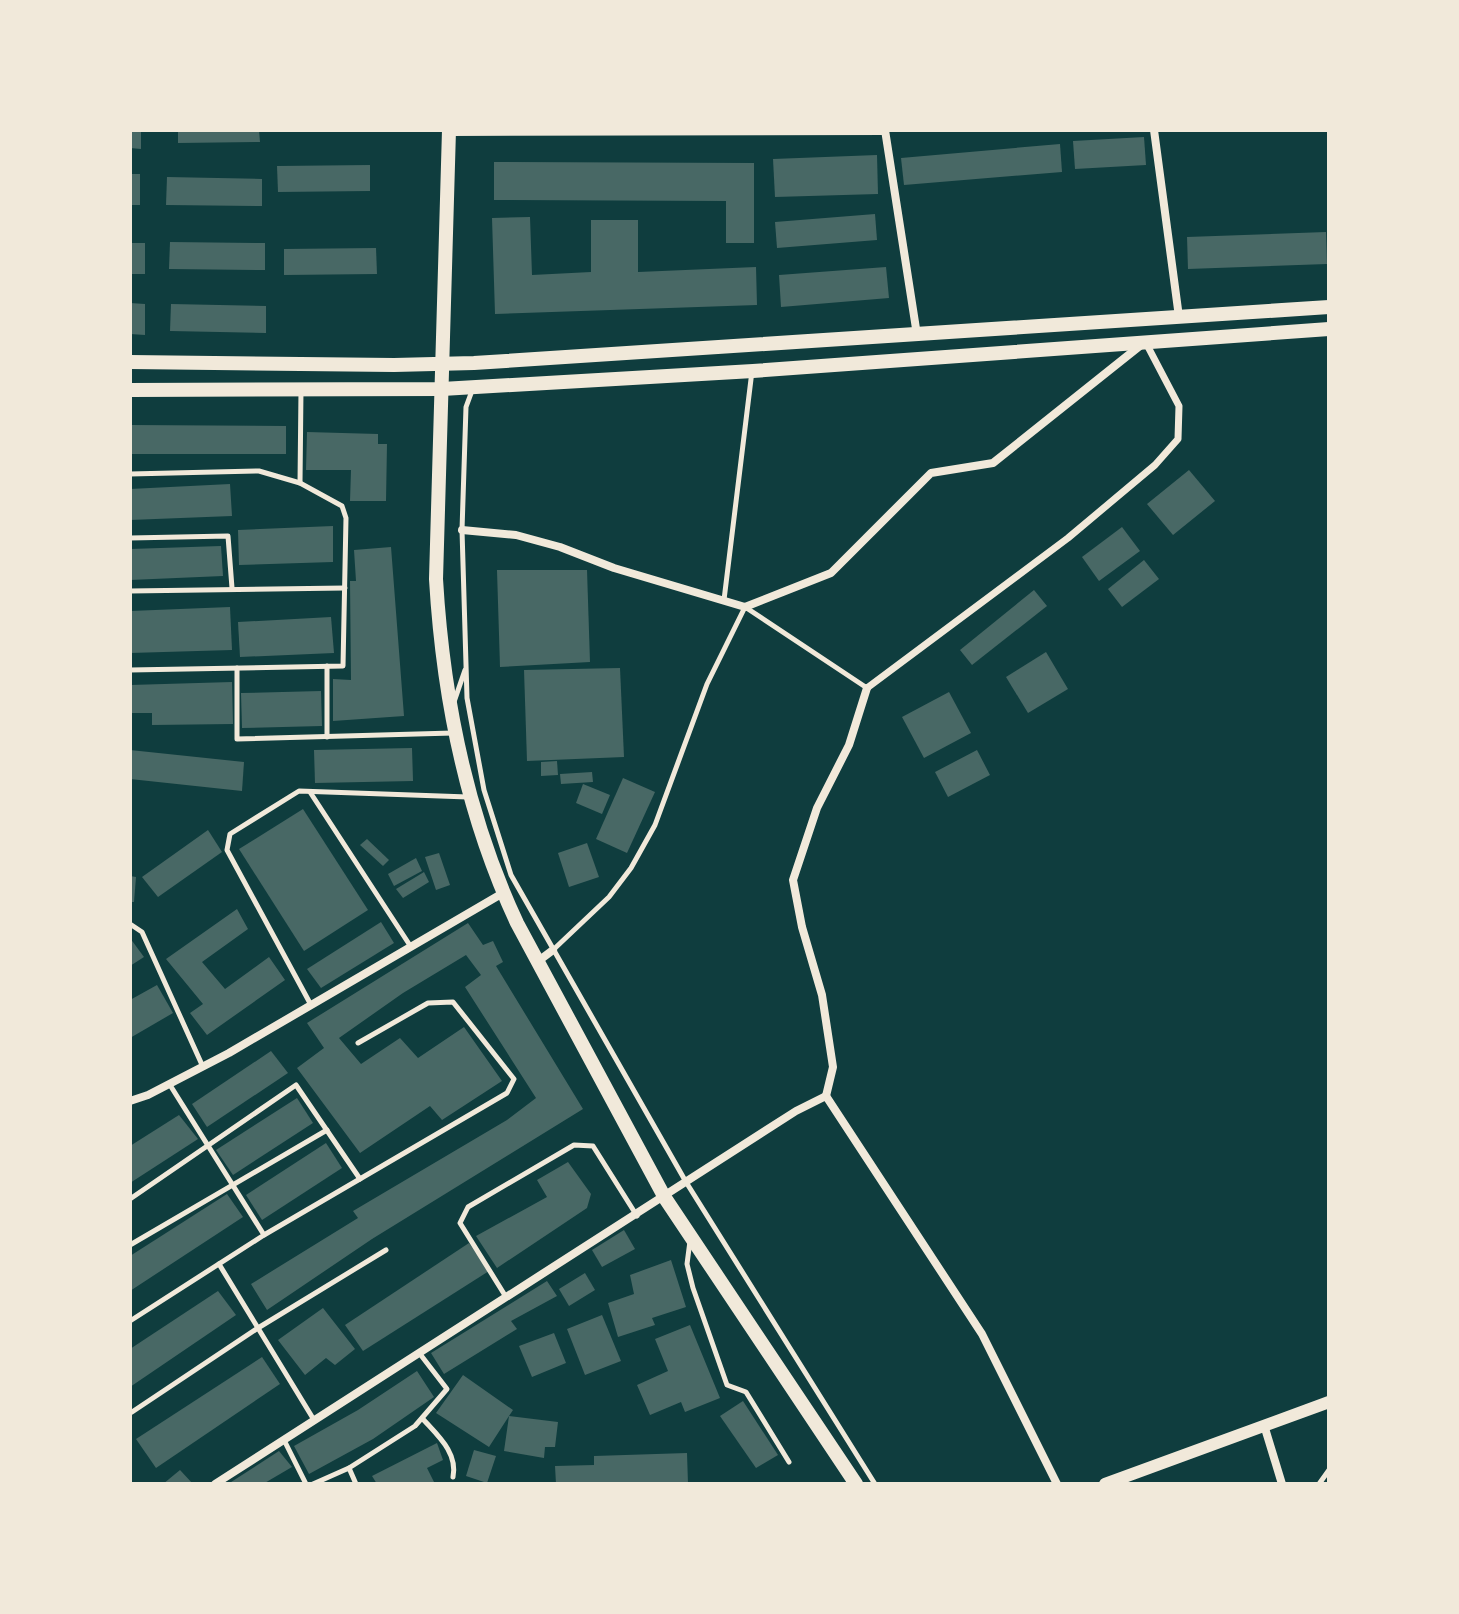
<svg xmlns="http://www.w3.org/2000/svg" width="1459" height="1614" font-family="'Sofia Sans Condensed',sans-serif">
<style>
.building{fill:#486865}
.lines{fill:none;stroke-linecap:round;stroke-linejoin:round}
.service{stroke:#f1e9da;stroke-width:5}
.pedestrian{stroke:#f1e9da;stroke-width:7}
.minor{stroke:#f1e9da;stroke-width:8}
.tertiary{stroke:#f1e9da;stroke-width:12}
.secondary{stroke:#f1e9da;stroke-width:14}
</style>
<rect width="100%" height="100%" fill="#0f3d3e"/>
<g class="building">
<polygon points="130,130 141,130 141,149 130,148"/>
<polygon points="178,130 259,130 260,142 178,143"/>
<polygon points="1144,137 1146,165 1075,169 1073,141"/>
<polygon points="1060,144 1062,172 904,185 901,158"/>
<polygon points="877,155 878,194 775,197 773,159"/>
<polygon points="494,162 754,163 754,243 726,243 726,201 494,200"/>
<polygon points="370,165 370,191 278,192 277,166"/>
<rect x="130" y="174" width="10" height="31"/>
<polygon points="167,177 262,179 262,206 166,205"/>
<polygon points="875,214 877,240 777,248 775,222"/>
<polygon points="530,217 532,275 591,272 591,220 638,220 638,272 756,267 757,305 495,314 492,218"/>
<polygon points="1326,232 1327,264 1188,269 1187,237"/>
<polygon points="170,242 265,243 265,270 169,269"/>
<rect x="130" y="243" width="15" height="31"/>
<polygon points="376,248 377,274 284,275 284,249"/>
<polygon points="886,267 889,298 781,307 779,275"/>
<polygon points="130,303 145,304 145,335 130,334"/>
<polygon points="171,304 266,306 266,333 170,331"/>
<polygon points="130,425 286,426 286,454 130,454"/>
<polygon points="307,432 378,434 378,444 387,444 386,501 350,501 351,470 306,470"/>
<polygon points="1189,470 1215,501 1173,535 1147,504"/>
<polygon points="230,484 232,516 130,520 130,489"/>
<polygon points="333,526 333,562 239,565 238,530"/>
<polygon points="1122,527 1140,551 1099,581 1082,557"/>
<polygon points="221,546 223,576 130,580 130,549"/>
<polygon points="391,547 404,716 333,721 333,679 351,680 350,581 356,581 354,550"/>
<polygon points="1144,560 1159,579 1122,607 1108,589"/>
<polygon points="497,570 587,570 590,662 500,667"/>
<polygon points="1034,590 1047,606 972,665 960,650"/>
<polygon points="230,607 232,650 130,653 130,611"/>
<polygon points="331,617 334,653 240,657 238,622"/>
<polygon points="1046,652 1068,689 1028,713 1006,677"/>
<polygon points="620,668 624,757 527,761 524,670"/>
<polygon points="232,682 233,724 152,725 152,713 130,713 130,685"/>
<polygon points="321,691 322,726 242,728 241,693"/>
<polygon points="949,692 971,733 924,758 902,717"/>
<polygon points="412,748 413,781 315,783 314,750"/>
<polygon points="130,750 244,762 242,791 130,779"/>
<polygon points="977,750 990,775 948,797 935,772"/>
<polygon points="557,761 558,775 541,776 541,762"/>
<polygon points="592,772 593,782 561,784 560,774"/>
<polygon points="623,778 655,792 627,853 596,839"/>
<polygon points="583,784 610,795 602,814 576,803"/>
<polygon points="303,809 368,910 304,951 239,849"/>
<polygon points="208,830 222,852 158,897 142,877"/>
<polygon points="367,839 389,860 383,866 360,845"/>
<polygon points="587,843 599,877 569,887 558,853"/>
<polygon points="439,853 450,885 436,890 425,857"/>
<polygon points="416,858 422,871 394,886 388,874"/>
<polygon points="424,872 429,882 403,898 396,889"/>
<polygon points="130,876 136,877 134,902 130,902"/>
<polygon points="237,909 248,929 202,962 225,989 269,957 285,980 207,1035 190,1013 203,1004 166,959"/>
<polygon points="381,922 394,943 321,988 307,969"/>
<polygon points="468,923 483,945 493,941 503,962 496,966 583,1109 372,1239 267,1310 251,1284 358,1218 353,1211 507,1120 536,1098 465,987 481,975 466,955 403,993 339,1038 361,1064 400,1038 418,1058 464,1027 502,1081 442,1120 430,1106 360,1153 297,1068 324,1048 307,1023"/>
<polygon points="130,938 144,957 130,966"/>
<polygon points="157,985 173,1013 130,1038 130,1000"/>
<polygon points="271,1051 288,1073 207,1127 192,1104"/>
<polygon points="297,1098 313,1123 233,1175 216,1150"/>
<polygon points="179,1115 198,1139 130,1183 130,1146"/>
<polygon points="326,1143 342,1168 262,1220 246,1195"/>
<polygon points="568,1162 591,1194 587,1208 497,1268 476,1236 547,1197 537,1180"/>
<polygon points="227,1194 243,1217 130,1291 130,1256"/>
<polygon points="624,1230 635,1249 602,1267 592,1250"/>
<polygon points="469,1243 489,1271 363,1351 345,1325"/>
<polygon points="671,1260 686,1307 652,1318 655,1325 618,1337 608,1303 634,1294 630,1275"/>
<polygon points="585,1273 595,1290 569,1306 559,1289"/>
<polygon points="547,1281 557,1296 511,1321 517,1329 444,1374 431,1353"/>
<polygon points="218,1291 236,1315 130,1387 130,1349"/>
<polygon points="323,1308 355,1349 335,1365 326,1358 305,1375 278,1340"/>
<polygon points="602,1315 621,1361 585,1375 567,1329"/>
<polygon points="690,1325 720,1398 685,1412 681,1402 650,1415 637,1385 668,1371 655,1339"/>
<polygon points="554,1333 566,1363 532,1377 519,1346"/>
<polygon points="262,1357 280,1384 156,1468 136,1439"/>
<polygon points="417,1371 434,1397 373,1439 309,1474 294,1446 358,1410"/>
<polygon points="463,1375 513,1410 509,1416 558,1422 555,1447 545,1447 544,1458 504,1451 509,1416 489,1447 436,1413"/>
<polygon points="743,1401 778,1455 756,1468 720,1416"/>
<polygon points="437,1443 443,1460 427,1468 435,1484 377,1484 372,1476"/>
<polygon points="474,1450 496,1456 487,1483 466,1476"/>
<polygon points="279,1451 292,1467 263,1484 228,1484"/>
<polygon points="687,1453 688,1484 556,1484 555,1466 594,1465 594,1456"/>
<polygon points="180,1470 193,1484 163,1484"/>
</g>
<g class="lines">
<g class="service">
<polyline points="473,388 466,407 462,530 467,698 484,790 511,875 686,1182 875,1484"/>
<polyline points="130,474 259,471 300,483 342,506 346,518 343,666 130,670"/>
<polyline points="300,483 301,390"/>
<polyline points="130,538 228,536 232,588"/>
<polyline points="130,591 345,588"/>
<polyline points="724,600 752,371"/>
<polyline points="327,666 327,737"/>
<polyline points="237,668 237,739 453,733"/>
<polyline points="454,702 465,670"/>
<polyline points="310,792 411,947"/>
<polyline points="130,924 142,932 203,1067"/>
<polyline points="553,950 609,897 631,868 655,825 707,684 745,607 867,688"/>
<polyline points="311,1005 227,850 230,834 299,791 468,797"/>
<polyline points="130,1199 296,1085 360,1179"/>
<polyline points="264,1235 507,1093 514,1079 453,1002 428,1003 358,1043"/>
<polyline points="690,1241 687,1264 693,1288 727,1385 746,1392 789,1462"/>
<polyline points="130,1245 327,1130"/>
<polyline points="219,1264 314,1420"/>
<polyline points="506,1297 460,1223 468,1207 574,1145 593,1146 637,1216"/>
<polyline points="130,1321 264,1235 170,1085"/>
<polyline points="132,1412 258,1328 386,1250"/>
<path d="M422 1418C437 1435 458 1452 453 1477"/>
<polyline points="284,1440 306,1484"/>
<polyline points="349,1468 415,1426 447,1389 420,1354"/>
<polyline points="313,1484 349,1468 356,1484"/>
<polyline points="1319,1484 1329,1470"/>
</g>
<polyline class="pedestrian" points="867,688 1068,538 1155,465 1178,439 1179,406 1146,343"/>
<g class="minor">
<polyline points="885,130 917,335"/>
<polyline points="1154,130 1179,317"/>
<polyline points="449,132 885,131"/>
<polyline points="462,530 516,535 560,547 614,568 745,607 831,573 931,473 993,463 1141,345"/>
<polyline points="537,962 553,950"/>
<polyline points="826,1096 833,1067 822,995 802,927 793,880 817,808 849,745 867,688"/>
<polyline points="130,1101 148,1095 229,1053 503,893"/>
<polyline points="1264,1425 1282,1484"/>
<polyline points="215,1484 796,1111 826,1096 982,1334 1057,1484"/>
</g>
<polyline class="tertiary" points="1105,1484 1329,1402"/>
<g class="secondary">
<path d="M449 130 436 579C443 698 466 814 517 923L665 1198 856 1484"/>
<polyline points="130,362 394,365 474,363 1329,307"/>
<polyline points="130,390 442,389 753,371 1329,329"/>
</g>
</g>
<rect width="1459" height="1614" fill="none" stroke="#f1e9da" stroke-width="264"/>
</svg>
